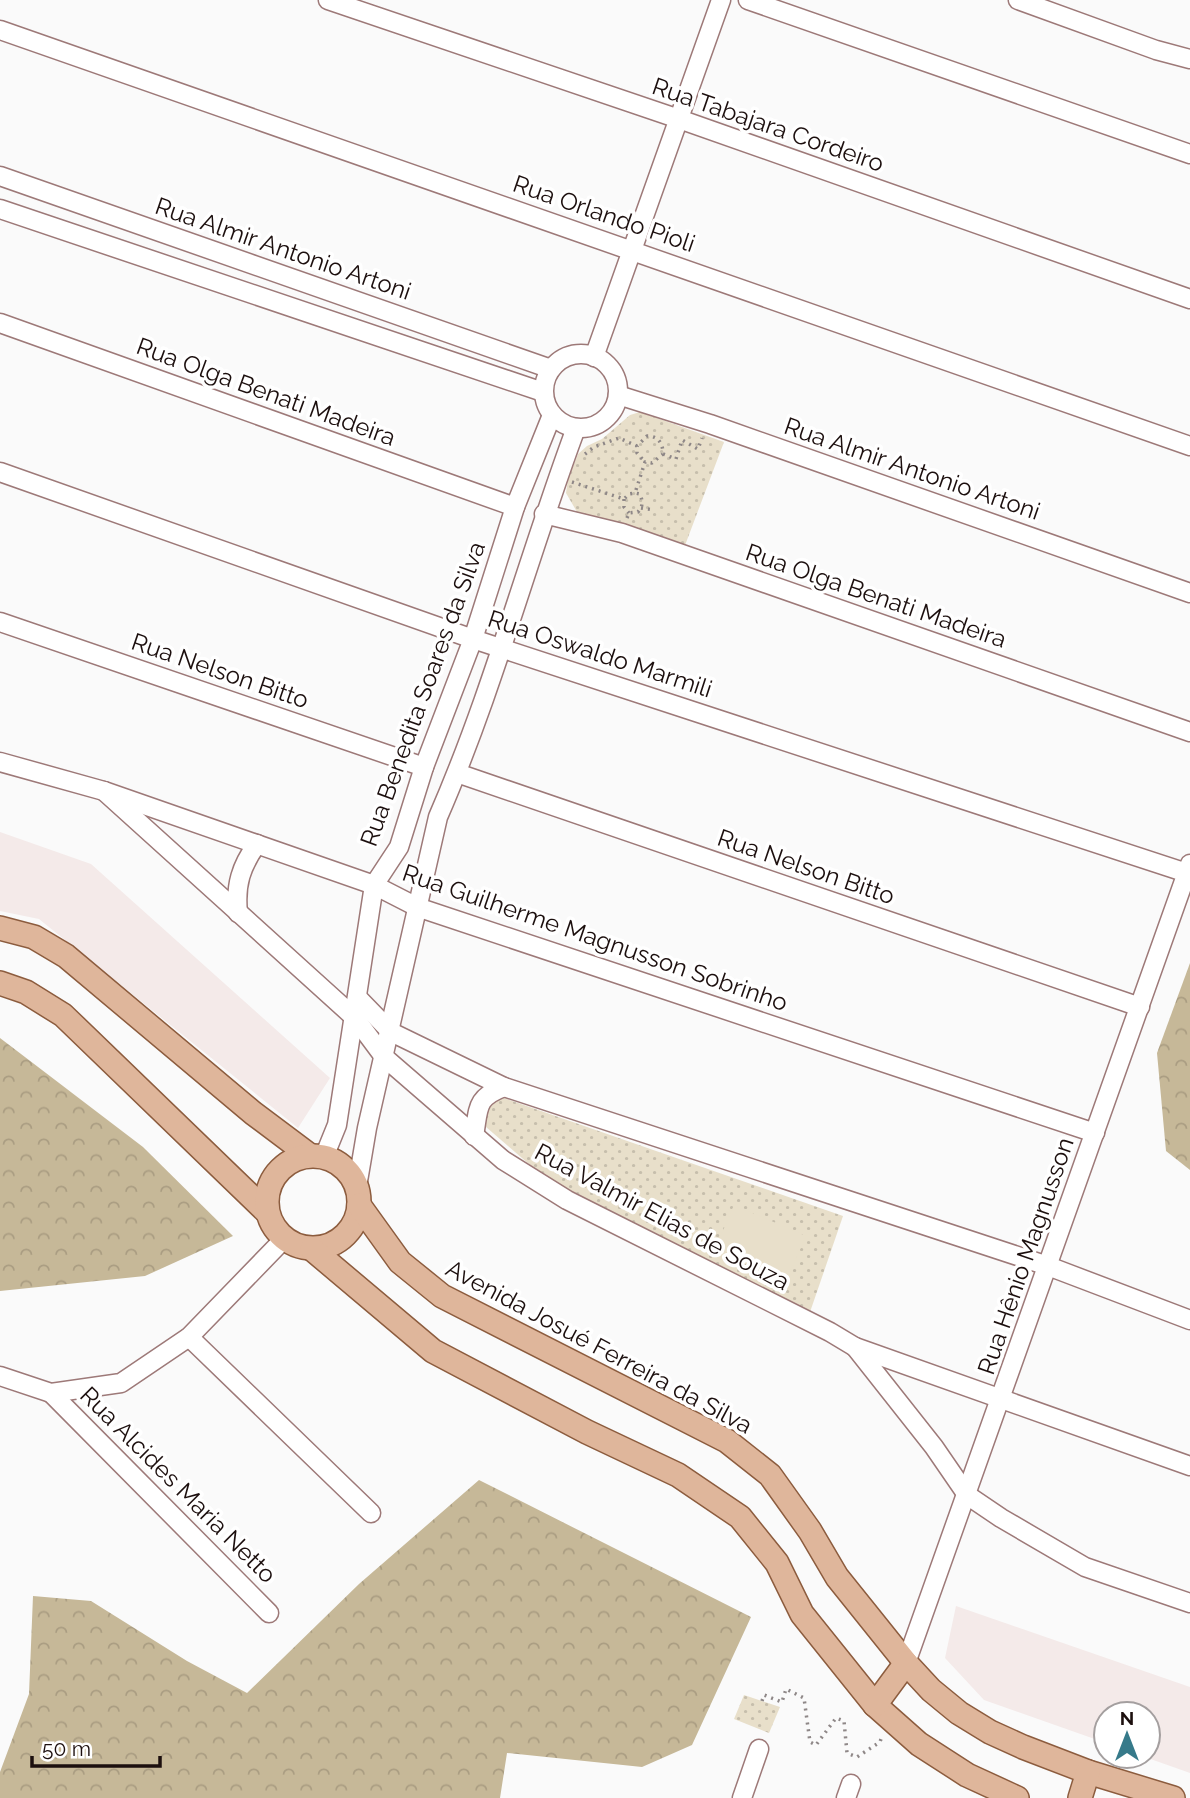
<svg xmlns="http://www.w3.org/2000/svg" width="1190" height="1798" font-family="Raleway,sans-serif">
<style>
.built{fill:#f4eae9}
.grass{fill:url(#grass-dots)}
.forest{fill:url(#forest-crowns)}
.pitch{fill:#e8dfca}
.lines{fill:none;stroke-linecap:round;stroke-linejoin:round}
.minor-casing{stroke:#9d7978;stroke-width:21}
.major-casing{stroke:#8c5c3e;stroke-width:26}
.path{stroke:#8e8787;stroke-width:3.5;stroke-dasharray:2 5;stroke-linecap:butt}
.minor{stroke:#fff;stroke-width:18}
.major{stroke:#dfb69b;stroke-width:23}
.labels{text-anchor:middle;stroke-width:7;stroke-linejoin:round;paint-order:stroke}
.street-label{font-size:24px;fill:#1c0f0e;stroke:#fff}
</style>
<defs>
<pattern id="grass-dots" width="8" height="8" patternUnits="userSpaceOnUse" patternTransform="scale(1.75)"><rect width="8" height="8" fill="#e8dfca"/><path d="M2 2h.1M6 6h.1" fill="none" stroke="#c6beac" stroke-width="1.8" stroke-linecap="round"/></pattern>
<pattern id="forest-crowns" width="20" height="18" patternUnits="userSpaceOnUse" patternTransform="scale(1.75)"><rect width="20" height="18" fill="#c6b898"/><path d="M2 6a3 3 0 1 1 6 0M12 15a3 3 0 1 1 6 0" fill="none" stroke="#aa9d82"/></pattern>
</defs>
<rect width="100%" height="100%" fill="#fafafa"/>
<g class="built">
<polygon points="0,832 91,864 330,1078 298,1128 39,919 0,911"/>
<polygon points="956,1606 1190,1687 1190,1773 1142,1756 1148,1756 1148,1714 1106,1714 1106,1743 984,1700 945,1658"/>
</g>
<g class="grass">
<polygon points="640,412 724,442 684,548 577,512 566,493 568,479 578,454 587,446 602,439 630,415"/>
<polygon points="501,1097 843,1216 810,1312 558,1189 486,1127 483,1121 485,1108"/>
<polygon points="744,1695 780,1707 769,1733 734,1719"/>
</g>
<g class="forest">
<polygon points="1190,963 1190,1170 1166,1151 1157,1053"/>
<polygon points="0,1038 143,1147 233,1236 145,1276 0,1291"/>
<polygon points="479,1480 751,1617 692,1745 642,1767 507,1753 500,1798 0,1798 0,1772 29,1694 33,1596 91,1601 187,1661 247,1693 359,1584"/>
</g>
<polygon class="pitch" points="734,1205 806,1236 786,1281 714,1251"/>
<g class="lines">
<defs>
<g id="minor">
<polyline points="328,0 679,119 1190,299"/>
<polyline points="748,0 1190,154"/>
<polyline points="1018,0 1156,50 1190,59"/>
<polyline points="0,30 1190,446"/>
<polyline points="0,176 551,369"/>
<polyline points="0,209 543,392"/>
<polyline points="0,323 515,507"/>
<circle cx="581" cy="391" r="37"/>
<polyline points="594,357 721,0"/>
<polyline points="618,395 710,424 1190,593"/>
<polyline points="0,472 473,639 1187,873"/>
<polyline points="544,514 622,533 1190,732"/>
<polyline points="0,622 424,767"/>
<polyline points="0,762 104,791 374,885 417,907 1095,1133"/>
<polyline points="457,773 1140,1007"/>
<polyline points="104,791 355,1018 384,1057 503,1160 567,1200 830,1332 855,1347 1190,1466"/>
<path d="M238 913C235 885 241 866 257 844"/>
<polyline points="358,998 391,1032 504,1087 1048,1266 1190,1320"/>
<path d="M474 1136C479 1108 475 1098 504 1087"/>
<polyline points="324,1157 337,1125 374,885 399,847 424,767 473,639 515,507 552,415"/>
<path d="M357 1187 367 1128 438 817C493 691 528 557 576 428"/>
<polyline points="189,1337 371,1513"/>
<polyline points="855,1347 934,1447 967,1495 1001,1518 1085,1567 1190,1603"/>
<polyline points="0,1376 51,1393 121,1383 189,1337 284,1239"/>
<polyline points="51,1393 269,1613"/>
<polyline points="906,1663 1190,864"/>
<polyline points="742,1798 759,1749"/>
<polyline points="846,1798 851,1784"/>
</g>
<g id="major">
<polyline points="0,928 34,937 66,956 253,1113 309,1155"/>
<polyline points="0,983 26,992 63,1015 267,1212"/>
<circle cx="313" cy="1202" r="46"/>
<polyline points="359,1205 400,1262 442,1296 727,1441 770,1475 810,1531 837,1577 906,1663 931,1690 959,1713 990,1732 1023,1747 1088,1772 1173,1798"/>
<polyline points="312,1249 433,1351 587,1432 678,1475 740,1517 777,1563 802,1614 875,1705 919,1744 967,1775 1017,1798"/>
<polyline points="875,1705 906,1663"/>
<polyline points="1080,1798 1088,1772"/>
</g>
</defs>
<use href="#minor" class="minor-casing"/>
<use href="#major" class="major-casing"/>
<g class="path">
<polyline points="585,454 594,447 619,438 637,446"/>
<polyline points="663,454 676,459 682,440 698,449 702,438"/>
<polyline points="572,482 624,499 629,494 635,493"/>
<polyline points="624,499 624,507 629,513"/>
<polyline points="641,508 654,510"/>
<path d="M627 518 629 513 638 512C643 506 643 502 640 494L635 493 645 462 652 463 663 454C663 443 658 436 647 436L637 446V453L645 462"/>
<polyline points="762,1701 764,1695 782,1702 786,1689 804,1698 810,1742 816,1745 836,1718 844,1721 847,1753 857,1757 880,1742 882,1736"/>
</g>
<use href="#minor" class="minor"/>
<use href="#major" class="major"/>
</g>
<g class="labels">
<g class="street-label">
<text transform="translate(768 125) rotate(19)" y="8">Rua Tabajara Cordeiro</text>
<text transform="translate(604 214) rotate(19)" y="8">Rua Orlando Pioli</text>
<text transform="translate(283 249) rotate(19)" y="8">Rua Almir Antonio Artoni</text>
<text transform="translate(266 392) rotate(20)" y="8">Rua Olga Benati Madeira</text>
<text transform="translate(912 469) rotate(19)" y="8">Rua Almir Antonio Artoni</text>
<text transform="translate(876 596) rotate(19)" y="8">Rua Olga Benati Madeira</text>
<text transform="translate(600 654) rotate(18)" y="8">Rua Oswaldo Marmili</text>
<text transform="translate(220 671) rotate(19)" y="8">Rua Nelson Bitto</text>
<text transform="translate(423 694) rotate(-70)" y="8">Rua Benedita Soares da Silva</text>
<text transform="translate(806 867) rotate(19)" y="8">Rua Nelson Bitto</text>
<text transform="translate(595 938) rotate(19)" y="8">Rua Guilherme Magnusson Sobrinho</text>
<text transform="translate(662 1217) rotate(28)" y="8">Rua Valmir Elias de Souza</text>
<text transform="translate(1026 1256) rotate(-71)" y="8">Rua Hênio Magnusson</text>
<text transform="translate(599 1347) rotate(28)" y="8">Avenida Josué Ferreira da Silva</text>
<text transform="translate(178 1485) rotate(45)" y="8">Rua Alcides Maria Netto</text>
</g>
</g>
<g transform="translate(1127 1735)"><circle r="33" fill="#ffffff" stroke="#a49f9f" stroke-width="2"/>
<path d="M0-5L12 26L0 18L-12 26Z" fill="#367a8a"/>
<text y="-10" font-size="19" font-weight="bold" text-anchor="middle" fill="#1c0f0e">N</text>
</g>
<path d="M32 1756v10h128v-10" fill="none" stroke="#1c0f0e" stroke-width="3.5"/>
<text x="42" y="1756" font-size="21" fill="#1c0f0e" stroke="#ffffff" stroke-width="5" paint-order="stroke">50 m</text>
</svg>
